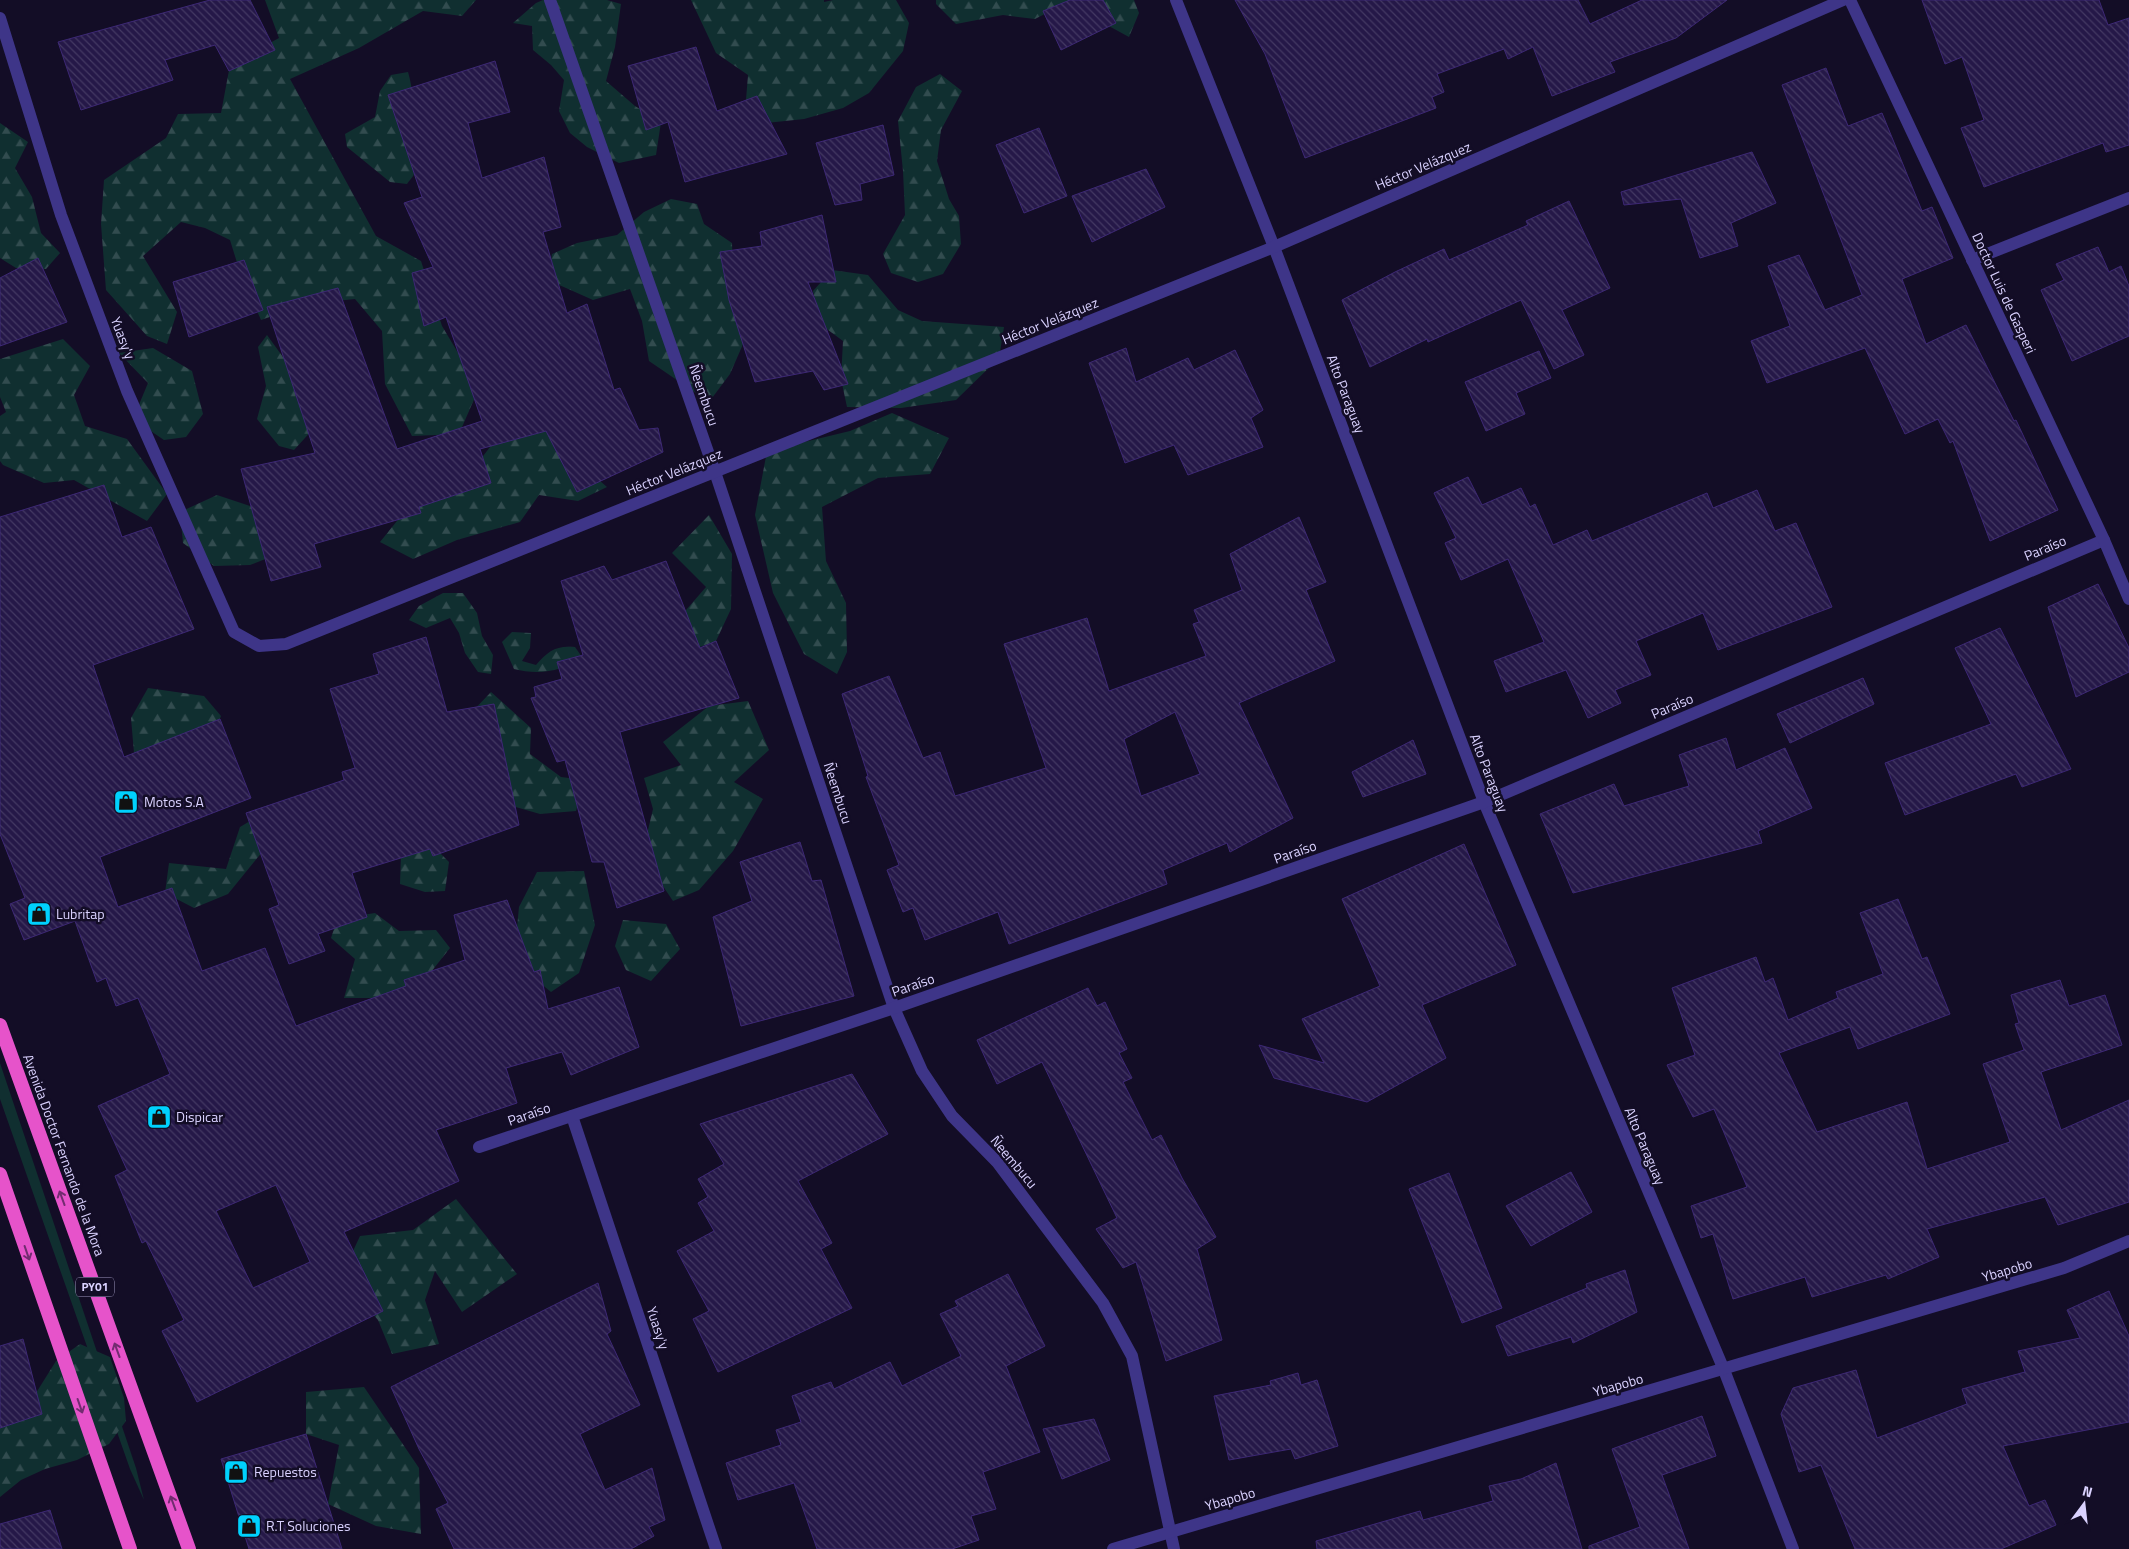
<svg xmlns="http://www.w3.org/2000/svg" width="2129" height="1549" font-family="'Titillium Web',sans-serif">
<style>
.grass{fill:#102f30}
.forest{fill:url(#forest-firs)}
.building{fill:url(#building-back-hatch);stroke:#3d2875;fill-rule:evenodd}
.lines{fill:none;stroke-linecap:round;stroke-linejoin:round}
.minor{stroke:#3e3588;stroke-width:12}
.tertiary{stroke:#3e3588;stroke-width:12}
.trunk{stroke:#e653ca;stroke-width:14}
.oneway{stroke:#722c70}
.labels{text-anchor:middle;stroke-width:5;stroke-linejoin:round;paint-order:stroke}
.shield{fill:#130d26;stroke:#9e97be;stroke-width:1}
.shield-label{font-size:12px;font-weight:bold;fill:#dad2ff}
.street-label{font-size:14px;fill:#dad2ff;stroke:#130d26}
.poi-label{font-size:14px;fill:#dad2ff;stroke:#130d26;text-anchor:start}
</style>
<defs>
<pattern id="forest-firs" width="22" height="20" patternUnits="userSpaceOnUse" patternTransform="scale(1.25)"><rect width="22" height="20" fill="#102f30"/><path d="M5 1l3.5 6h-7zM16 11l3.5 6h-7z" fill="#324c4f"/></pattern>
<pattern id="building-back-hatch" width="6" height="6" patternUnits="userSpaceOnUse" patternTransform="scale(1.25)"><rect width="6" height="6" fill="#251848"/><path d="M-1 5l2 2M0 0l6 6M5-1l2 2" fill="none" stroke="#443963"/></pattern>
</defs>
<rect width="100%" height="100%" fill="#130d26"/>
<polygon class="grass" points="0,1063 136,1468 144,1500 130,1469 0,1099"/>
<g class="forest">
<polygon points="265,0 476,0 462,16 423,11 359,48 290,79 376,236 421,261 442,326 479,388 459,434 412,436 385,384 382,331 355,299 307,304 261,320 239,269 230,240 205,228 181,222 143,256 177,312 167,344 147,336 106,290 101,224 104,180 166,138 178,114 221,113 230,65 279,38"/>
<polygon points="543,0 607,0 621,4 615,47 606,81 635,106 661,122 656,155 619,163 587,147 570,133 559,111 564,80 551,65 533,50 532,26 513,23 536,3"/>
<polygon points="691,0 824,0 824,2 833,0 896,0 909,23 903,51 869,93 843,108 804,119 766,123 746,100 748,75 716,53"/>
<polygon points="936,0 1072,0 1035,19 1003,15 956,24 936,4"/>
<polygon points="1098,0 1134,0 1139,13 1129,37 1107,25"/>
<path d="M408 72C414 92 422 155 414 174 413 177 409 181 407 184L390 182 347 147 345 134 375 117 380 91 391 75Z"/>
<polygon points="940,74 962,91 941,130 937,161 949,199 959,216 961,244 943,274 918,282 891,273 883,254 905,215 903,171 898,121 916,87"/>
<polygon points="0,123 28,142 15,168 32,197 41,233 60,253 46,269 16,268 0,258"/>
<polygon points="671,199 697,204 704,224 732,243 733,274 747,335 730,374 709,402 649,361 642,321 630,289 593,300 548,280 552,254 577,243 617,235 644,212"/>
<polygon points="832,270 868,275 898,310 922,321 1004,327 999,358 956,400 901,408 847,407 841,379 843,341 820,324 813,291"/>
<polygon points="267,335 288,364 296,397 315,427 294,450 279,446 257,419 266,386 258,347"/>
<polygon points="63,339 90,366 74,395 85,426 127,439 167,494 147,521 74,480 44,483 3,465 0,461 0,416 6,412 0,397 0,359"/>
<polygon points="153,348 192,371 203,414 186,437 164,440 133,419 148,383 119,353"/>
<polygon points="892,413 949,438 930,474 878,478 822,507 826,561 846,603 847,652 837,674 804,654 773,593 755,515 767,451 850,431"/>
<polygon points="549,420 585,468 607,487 578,501 539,495 520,522 457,540 413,559 380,542 422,490 467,477 500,434"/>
<polygon points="217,495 259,509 278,554 250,565 214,566 183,543 180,512"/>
<polygon points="709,515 732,554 731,609 716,641 683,653 680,617 706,587 672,553"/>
<polygon points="443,593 463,593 477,613 482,636 493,655 491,674 478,672 465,653 459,633 450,618 426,628 409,620 419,606"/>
<path d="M512 632 531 633 530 648 522 661 536 665C548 651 556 645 575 647L582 657C562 672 538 675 514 669L502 642Z"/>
<polygon points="148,688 204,696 221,716 207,754 187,763 134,753 131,718"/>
<polygon points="491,692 531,728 530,754 561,777 584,780 576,811 540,814 505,804 469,715"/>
<polygon points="748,701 769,750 734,782 763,799 733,851 699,890 673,901 642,855 653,809 644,778 681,765 663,742 709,706"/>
<polygon points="284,801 263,851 228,894 194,908 165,893 169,863 226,869 240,827"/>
<polygon points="417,830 449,862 445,891 425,892 400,884 401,855"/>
<polygon points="584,871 595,925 579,973 551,992 522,968 515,949 519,907 537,872"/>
<polygon points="375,913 399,931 436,930 450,948 427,977 385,998 344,998 355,959 331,938 337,919"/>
<polygon points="623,920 666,924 680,949 651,981 626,970 615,946"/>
<polygon points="456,1199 517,1274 462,1312 435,1271 425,1300 439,1344 392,1354 378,1320 341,1277 360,1236 413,1230"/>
<polygon points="80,1344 110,1357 124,1398 126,1421 109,1444 77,1460 45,1469 21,1480 0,1497 0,1411 36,1393 56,1361"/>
<polygon points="364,1387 419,1468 421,1534 376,1526 328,1504 339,1445 306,1434 306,1392"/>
</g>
<g class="building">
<polygon points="210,0 250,0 275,50 229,71 215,45 165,60 173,80 81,110 58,42"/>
<polygon points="1070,0 1103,0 1116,23 1061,50 1043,11"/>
<polygon points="1235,0 1578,0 1590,24 1642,0 1727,0 1676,38 1610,62 1615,72 1552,96 1533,47 1508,59 1504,49 1437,74 1444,92 1432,97 1436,108 1305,158 1265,54"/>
<polygon points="1922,0 2099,0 2108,25 2129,18 2129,145 2106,152 2103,143 1984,187 1961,128 1984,120 1962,57 1945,64"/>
<polygon points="696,47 717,111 757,96 787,154 685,182 668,122 646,130 628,66"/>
<polygon points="495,61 510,112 468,123 482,178 544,157 561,227 543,232 567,313 587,304 614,390 620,388 639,430 658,428 663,452 577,492 546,431 480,449 491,483 419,507 421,513 314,544 321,567 271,581 241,469 315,453 267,307 338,288 397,449 482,421 446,317 424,326 412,273 433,267 404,203 422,197 388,95"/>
<polygon points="1826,68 1848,126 1882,113 1922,211 1932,207 1953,258 1902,279 1926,344 1966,325 2014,421 2016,420 2058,510 1990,541 1953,441 1950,443 1938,419 1905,434 1865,348 1767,383 1751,341 1790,326 1768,266 1799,255 1825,310 1862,295 1782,85"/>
<polygon points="883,125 894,175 860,184 862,200 835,205 816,143"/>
<polygon points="1039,128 1067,196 1024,213 996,145"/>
<polygon points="1752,152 1776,203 1731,223 1738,246 1700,258 1681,199 1624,205 1621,192"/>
<polygon points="1146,169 1165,207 1092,242 1072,196"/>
<polygon points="1569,201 1610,288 1562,310 1584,355 1554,369 1521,300 1428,342 1427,339 1370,367 1342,300 1395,272 1444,249 1449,260 1528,225 1526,221"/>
<polygon points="822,215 836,282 808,282 848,384 824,390 813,371 755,382 729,300 720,252 762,246 760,232"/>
<polygon points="2098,247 2109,272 2121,266 2129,286 2129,336 2072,361 2041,290 2064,280 2056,264"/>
<polygon points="38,258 67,322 0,346 0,278"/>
<polygon points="244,260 263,310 189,337 173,282"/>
<polygon points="1126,348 1136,382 1188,358 1194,370 1235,350 1263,410 1251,418 1263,447 1188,475 1174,445 1125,463 1089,363"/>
<polygon points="1539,351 1551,378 1516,393 1525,414 1486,431 1465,382"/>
<polygon points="1468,477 1482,505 1521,488 1530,507 1535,504 1553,545 1587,530 1592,541 1707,493 1713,508 1757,490 1775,531 1796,523 1832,607 1718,650 1703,613 1636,641 1651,675 1615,690 1621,703 1588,718 1566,670 1506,692 1494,661 1544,642 1508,559 1461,580 1445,543 1456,538 1434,493"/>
<path d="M104 485 122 537 151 527 194 629 93 665 124 757 220 719 251 798 100 857 118 907 172 888 202 971 265 948 296 1026 406 986 404 980 465 960 454 915 507 900 534 972 540 970 548 1009 619 987 639 1047 571 1075 562 1052 506 1068 517 1103 436 1130 459 1181 344 1232 383 1311 197 1402 162 1331 184 1320 146 1241 142 1243 115 1176 127 1170 98 1106 170 1074 138 998 116 1006 106 978 97 982 75 921 24 940 10 904 25 898 0 834V517ZM276 1185 310 1262 253 1288 216 1211Z"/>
<path d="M1299 517 1326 582 1306 590 1335 661 1239 703 1293 818 1230 852 1227 843 1163 870 1167 884 1009 944 998 912 925 940 913 908 903 912 887 870 899 865 866 777 868 776 842 694 889 676 923 758 940 752 955 796 1046 768 1004 644 1087 618 1109 691 1206 656 1193 624 1199 622 1194 610 1242 590 1230 554ZM1175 712 1200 774 1141 796 1124 739Z"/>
<polygon points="666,561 700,648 716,641 739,698 620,732 664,891 617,908 604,862 592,862 565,760 557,762 531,698 536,697 534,687 562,679 557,662 583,655 561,581 604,566 612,580"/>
<polygon points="2098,584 2129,648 2129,672 2076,697 2048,607"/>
<polygon points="2000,628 2071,769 2022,787 2016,774 1905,815 1885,763 1991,724 1955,648"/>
<polygon points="426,637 447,712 494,704 519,825 433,856 430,849 352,873 367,917 318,934 325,951 289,964 269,909 279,905 246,813 344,780 342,772 355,768 330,689 379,674 373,654"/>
<polygon points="1863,678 1874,704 1790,743 1777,714"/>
<polygon points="1726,738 1736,770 1785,748 1812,808 1758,831 1762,843 1573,893 1540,814 1614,784 1624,806 1689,786 1679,755"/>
<polygon points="1413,740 1426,774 1363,797 1352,772"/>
<polygon points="800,842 812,881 821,880 854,996 741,1026 713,917 752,901 740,862"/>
<polygon points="1464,844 1516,965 1422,1005 1446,1058 1367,1102 1274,1078 1259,1045 1324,1063 1302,1019 1380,986 1342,899"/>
<polygon points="1898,899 1922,959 1927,957 1950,1014 1858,1049 1850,1027 1779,1053 1817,1132 1907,1102 1927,1169 2010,1142 1983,1064 2024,1050 2015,1024 2019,1023 2011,995 2060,980 2069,1006 2105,995 2122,1045 2041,1072 2061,1130 2129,1100 2129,1202 2058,1225 2045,1197 1927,1229 1939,1257 1888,1279 1886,1275 1812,1297 1805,1277 1733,1299 1713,1234 1701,1238 1691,1206 1747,1187 1714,1109 1693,1117 1667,1065 1695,1055 1672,988 1756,957 1765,982 1773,978 1788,1020 1838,998 1836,992 1883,974 1860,913"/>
<polygon points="1088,988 1097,1006 1105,1002 1127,1049 1119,1053 1132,1078 1123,1082 1152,1140 1161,1135 1182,1178 1216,1237 1197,1249 1222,1340 1166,1361 1136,1262 1123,1268 1096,1229 1117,1218 1042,1062 997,1084 977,1040"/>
<polygon points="852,1074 888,1134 798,1181 832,1243 821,1249 852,1308 718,1372 693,1319 709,1311 677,1251 714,1231 698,1203 708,1197 698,1179 724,1164 700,1124"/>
<polygon points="1571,1172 1592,1212 1531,1246 1506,1206"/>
<polygon points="1449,1173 1502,1308 1462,1323 1409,1189"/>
<polygon points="1625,1270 1637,1312 1573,1343 1571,1337 1508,1356 1496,1326 1587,1288 1586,1284"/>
<polygon points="1008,1274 1045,1346 1006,1366 1040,1452 983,1472 996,1509 971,1516 979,1540 952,1549 817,1549 794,1483 738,1500 726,1463 781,1445 776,1430 801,1422 792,1396 831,1382 834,1389 890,1362 902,1386 961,1356 940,1314 958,1306 955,1301"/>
<polygon points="598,1283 611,1331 607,1334 640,1405 580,1434 605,1490 652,1468 665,1520 649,1527 654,1536 631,1549 454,1549 436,1509 448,1503 419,1449 391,1387"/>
<polygon points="2109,1291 2129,1336 2129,1422 2003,1446 2029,1506 2045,1500 2056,1525 2001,1549 1855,1549 1821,1465 1799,1472 1781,1414 1793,1388 1856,1370 1877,1438 1967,1404 1962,1389 2025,1372 2018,1351 2080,1338 2067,1310"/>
<polygon points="23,1339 42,1414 0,1428 0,1346"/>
<polygon points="1298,1373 1301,1385 1317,1380 1338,1446 1295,1459 1291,1449 1229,1460 1214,1396 1271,1385 1270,1381"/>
<polygon points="1702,1416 1716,1456 1662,1475 1689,1549 1589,1549 1589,1546 1640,1527 1612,1449"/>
<polygon points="1094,1419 1110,1460 1062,1479 1043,1429"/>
<polygon points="306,1434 342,1549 249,1549 221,1459"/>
<polygon points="1556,1463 1582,1549 1317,1549 1316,1541 1420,1511 1423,1520 1493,1501 1489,1486 1521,1479"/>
<polygon points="50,1510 62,1549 0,1549 0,1524"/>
</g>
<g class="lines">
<g class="minor">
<polyline points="550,0 715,472 894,1008 922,1071 952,1116 997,1162 1103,1303 1132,1356 1174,1549"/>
<polyline points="1176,0 1274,247 1484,802 1724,1370 1793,1549"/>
<polyline points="0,18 61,215 127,391 234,632 259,646 286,644 1274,247 1843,0"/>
<polyline points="1972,260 2129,198"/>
<polyline points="572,1116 716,1549"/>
<polyline points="479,1147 894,1008 1484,802 2104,540"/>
</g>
<g class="tertiary">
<polyline points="1850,0 2104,540 2129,599"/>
<polyline points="1113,1549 2064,1268 2129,1241"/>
</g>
<g class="trunk">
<polyline points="0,1025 189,1549"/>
<polyline points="0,1174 130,1549"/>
</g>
</g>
<defs><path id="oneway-shaft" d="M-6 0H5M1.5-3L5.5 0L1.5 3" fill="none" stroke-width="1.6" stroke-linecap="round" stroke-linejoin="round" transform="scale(1.25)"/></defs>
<g class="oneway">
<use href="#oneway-shaft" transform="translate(62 1198) rotate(-110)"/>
<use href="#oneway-shaft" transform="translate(27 1253) rotate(71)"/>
<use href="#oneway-shaft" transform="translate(117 1350) rotate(-110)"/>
<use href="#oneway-shaft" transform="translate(80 1406) rotate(71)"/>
<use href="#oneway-shaft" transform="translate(173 1503) rotate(-110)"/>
</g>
<defs>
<symbol id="shop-square" viewBox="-11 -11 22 22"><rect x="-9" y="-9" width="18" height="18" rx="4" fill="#00d1fd" stroke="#130d26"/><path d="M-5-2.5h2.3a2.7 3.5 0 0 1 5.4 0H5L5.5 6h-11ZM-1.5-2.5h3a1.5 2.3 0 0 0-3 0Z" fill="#111"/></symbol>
</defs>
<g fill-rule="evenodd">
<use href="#shop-square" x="112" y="788" width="28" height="28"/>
<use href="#shop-square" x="25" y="900" width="28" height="28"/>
<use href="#shop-square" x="145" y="1103" width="28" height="28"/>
<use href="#shop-square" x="222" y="1458" width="28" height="28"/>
<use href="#shop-square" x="235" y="1512" width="28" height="28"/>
</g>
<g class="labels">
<rect class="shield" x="76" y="1277.5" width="38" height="19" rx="4"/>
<g class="shield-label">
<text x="95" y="1291">PY01</text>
</g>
<g class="street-label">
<text transform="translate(1423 166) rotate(-23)" y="5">Héctor Velázquez</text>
<text transform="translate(2004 293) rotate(65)" y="5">Doctor Luis de Gasperi</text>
<text transform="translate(1050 321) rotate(-22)" y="5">Héctor Velázquez</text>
<text transform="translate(123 338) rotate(69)" y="5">Yuasy'y</text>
<text transform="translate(1346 394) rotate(69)" y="5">Alto Paraguay</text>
<text transform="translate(704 395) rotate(71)" y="5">Ñeembucu</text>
<text transform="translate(674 472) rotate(-22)" y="5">Héctor Velázquez</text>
<text transform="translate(2045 548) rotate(-23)" y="5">Paraíso</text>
<text transform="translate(1672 706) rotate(-23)" y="5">Paraíso</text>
<text transform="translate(1489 773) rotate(69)" y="5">Alto Paraguay</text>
<text transform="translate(838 793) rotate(72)" y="5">Ñeembucu</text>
<text transform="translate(1295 852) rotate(-19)" y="5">Paraíso</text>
<text transform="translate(913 985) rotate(-19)" y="5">Paraíso</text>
<text transform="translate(529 1114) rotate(-19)" y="5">Paraíso</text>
<text transform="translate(1645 1146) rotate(67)" y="5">Alto Paraguay</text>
<text transform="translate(64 1155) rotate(70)" y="5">Avenida Doctor Fernando de la Mora</text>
<text transform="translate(1014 1162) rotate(50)" y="5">Ñeembucu</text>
<text transform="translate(2007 1270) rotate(-17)" y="5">Ybapobo</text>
<text transform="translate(658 1328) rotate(72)" y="5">Yuasy'y</text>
<text transform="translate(1618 1385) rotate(-16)" y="5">Ybapobo</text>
<text transform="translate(1230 1499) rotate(-16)" y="5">Ybapobo</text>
</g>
<g class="poi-label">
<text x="144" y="807">Motos S.A</text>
<text x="56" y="919">Lubritap</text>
<text x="176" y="1122">Dispicar</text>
<text x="254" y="1477">Repuestos</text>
<text x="266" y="1531">R.T Soluciones</text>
</g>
</g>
<g transform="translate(2084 1504) rotate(15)" stroke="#130d26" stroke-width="4" paint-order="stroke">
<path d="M0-4L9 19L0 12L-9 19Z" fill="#dad2ff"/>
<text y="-8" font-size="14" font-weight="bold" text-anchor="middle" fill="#dad2ff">N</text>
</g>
</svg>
